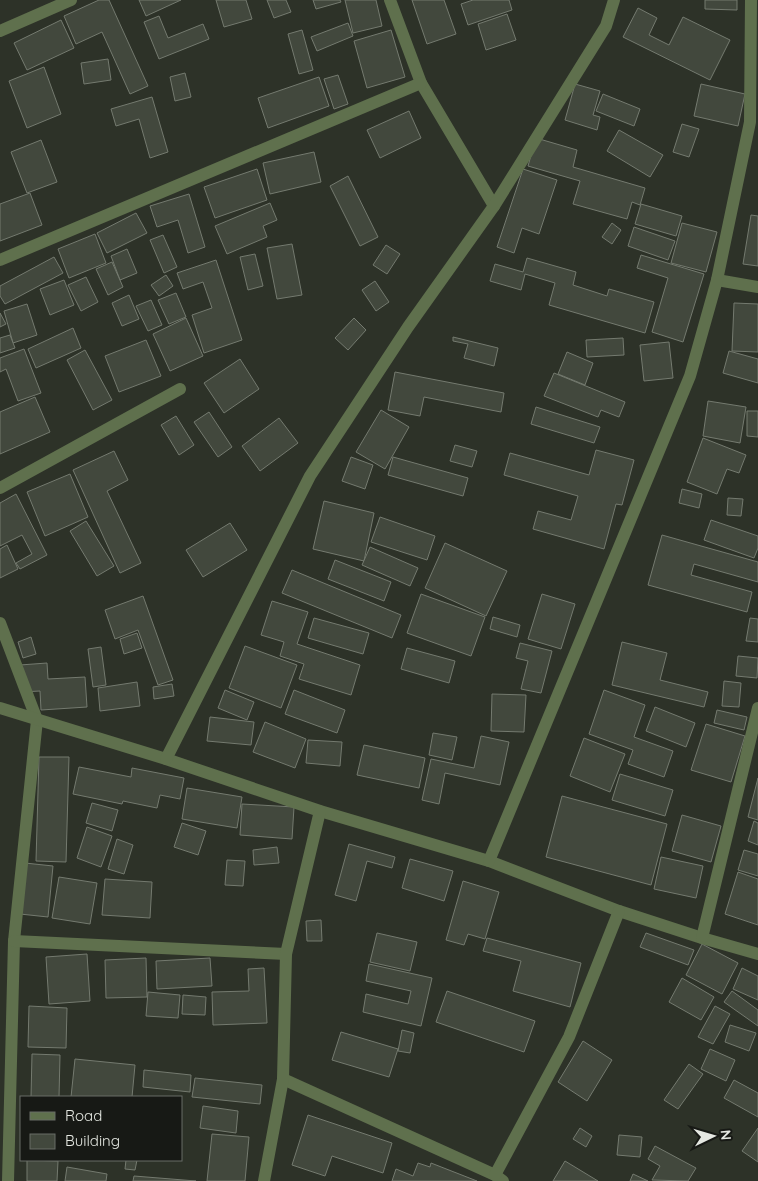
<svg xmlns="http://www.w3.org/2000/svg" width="758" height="1181" font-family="Quicksand,sans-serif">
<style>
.building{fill:#42483d;stroke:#747a6f}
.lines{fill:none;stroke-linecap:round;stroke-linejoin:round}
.street{stroke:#5f704d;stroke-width:12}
</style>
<rect width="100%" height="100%" fill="#2d3228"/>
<g class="building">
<polygon points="99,0 109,0 148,86 130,94 102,32 76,44 64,16"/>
<polygon points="139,0 181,0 146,16"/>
<polygon points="216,0 246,0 252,19 224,27"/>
<polygon points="267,0 286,0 291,12 274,18"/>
<polygon points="313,0 340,0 341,2 316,9"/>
<polygon points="345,0 376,0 382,26 353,33"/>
<polygon points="412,0 444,0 456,34 427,44"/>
<polygon points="473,0 509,0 512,10 468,25 461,4"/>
<polygon points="705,0 737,0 737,10 705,9"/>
<polygon points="638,8 657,18 649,35 669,45 683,17 730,40 710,80 623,37"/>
<polygon points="507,14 516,40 486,50 478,24"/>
<polygon points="159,16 168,38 203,24 209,39 159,59 144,22"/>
<polygon points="61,20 74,48 27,70 14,43"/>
<polygon points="348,23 353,36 317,51 311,37"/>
<polygon points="302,30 313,70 299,74 288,34"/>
<polygon points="391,30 405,77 367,88 354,41"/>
<polygon points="108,59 111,80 84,84 81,63"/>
<polygon points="44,67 61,114 27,128 9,81"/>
<polygon points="185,73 191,97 175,101 170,77"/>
<polygon points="338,75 348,104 334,109 324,79"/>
<polygon points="319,77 329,106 268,128 258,98"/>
<polygon points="575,84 600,91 593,115 600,117 597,130 565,120"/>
<polygon points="701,84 745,94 738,126 694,116"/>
<polygon points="603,94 640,109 634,126 596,111"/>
<polygon points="152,97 168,152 150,158 139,119 116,126 111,109"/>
<polygon points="409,111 421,138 380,158 367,130"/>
<polygon points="682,124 699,129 689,157 673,152"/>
<polygon points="619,130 663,155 650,177 607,151"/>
<polygon points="536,138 577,150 573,167 645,188 640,205 632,202 627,219 573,204 580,181 528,166"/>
<polygon points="41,140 57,182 27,193 11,152"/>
<polygon points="314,152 321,182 270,194 263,163"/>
<polygon points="257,169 267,200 215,218 204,187"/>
<polygon points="523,169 557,180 539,234 522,228 514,253 497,247"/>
<polygon points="348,176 378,237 360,246 330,186"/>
<polygon points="30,193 42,225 0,241 0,204"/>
<polygon points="189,194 205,247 188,253 178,220 157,227 150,206"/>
<polygon points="270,203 277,220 263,226 267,237 227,254 215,226"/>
<polygon points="641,204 682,216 676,236 635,224"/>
<polygon points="136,213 147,233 107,253 97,233"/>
<polygon points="751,215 758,216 758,266 743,264"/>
<polygon points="612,223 621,230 612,244 602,237"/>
<polygon points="682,223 717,232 706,272 671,263"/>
<polygon points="634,227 675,241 668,260 628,246"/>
<polygon points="95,234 106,263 69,278 58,249"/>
<polygon points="163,235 177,267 164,273 150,240"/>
<polygon points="292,244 302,295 277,299 267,248"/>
<polygon points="386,245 400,254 387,274 373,265"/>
<polygon points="127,249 137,273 120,280 111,256"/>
<polygon points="255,254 263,286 248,290 240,257"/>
<polygon points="641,255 704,274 683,342 652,332 668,278 637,268"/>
<polygon points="54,257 63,273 5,304 0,296 0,286"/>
<polygon points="527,258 576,272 573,285 607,296 609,289 654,302 645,333 549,305 555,283 525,274 521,290 490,281 495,264 523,272"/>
<polygon points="216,260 242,340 204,353 192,315 212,308 203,282 183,289 177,273"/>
<polygon points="112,262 123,287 108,295 96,269"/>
<polygon points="166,275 173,286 159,296 151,285"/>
<polygon points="86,277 98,302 81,311 68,285"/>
<polygon points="64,280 74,305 50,315 40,289"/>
<polygon points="375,281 389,302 376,311 362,290"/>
<polygon points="176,293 186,317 169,324 158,300"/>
<polygon points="129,295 139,319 122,326 112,303"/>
<polygon points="151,300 162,325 148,331 136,306"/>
<polygon points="734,303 758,304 758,352 732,351"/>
<polygon points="27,304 37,335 13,343 4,311"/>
<polygon points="0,313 6,324 0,327"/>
<polygon points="186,318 203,356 170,371 153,334"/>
<polygon points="354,318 366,330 348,350 335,338"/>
<polygon points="73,328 81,348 36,368 28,349"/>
<polygon points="10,335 15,348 0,353 0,338"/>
<polygon points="453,337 498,348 494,366 464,358 468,344 453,341"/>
<polygon points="623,338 624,355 587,357 586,340"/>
<polygon points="146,340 161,376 119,392 105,356"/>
<polygon points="669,342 673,378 644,381 640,345"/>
<polygon points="24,349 41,393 18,401 6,369 0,372 0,358"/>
<polygon points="85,350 112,400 93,410 67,360"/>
<polygon points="729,351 758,359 758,383 723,373"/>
<polygon points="567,352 593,363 585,385 558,374"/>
<polygon points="240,359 259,389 224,413 204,383"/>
<polygon points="395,372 504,393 501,412 424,397 420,416 388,410"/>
<polygon points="554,373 625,402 619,417 601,410 598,417 544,396"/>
<polygon points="35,397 50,432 0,454 0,412"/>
<polygon points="708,401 746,407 740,443 703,436"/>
<polygon points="536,407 600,427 594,443 531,424"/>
<polygon points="381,410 409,427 385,469 356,452"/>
<polygon points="747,411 758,411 758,437 747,436"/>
<polygon points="209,412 232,447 218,457 194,422"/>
<polygon points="176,416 194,445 179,455 161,425"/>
<polygon points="279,418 298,443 260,471 242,446"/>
<polygon points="703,438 746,455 739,473 727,469 717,494 687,482"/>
<polygon points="455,445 477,451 472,467 450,461"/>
<polygon points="596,450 634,460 622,505 616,504 604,549 533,529 538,511 571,520 578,496 504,475 510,453 589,475"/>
<polygon points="114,451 128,480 107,491 141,563 120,573 73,470"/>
<polygon points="351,457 373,465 365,489 342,481"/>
<polygon points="393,457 468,478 463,496 388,475"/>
<polygon points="70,474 88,517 45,536 27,492"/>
<polygon points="682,489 702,494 699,508 679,503"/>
<polygon points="16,494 47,555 20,569 16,563 32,554 22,535 0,546 0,503"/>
<polygon points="728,498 743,499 741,516 727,515"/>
<polygon points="324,501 374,513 364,561 313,549"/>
<polygon points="380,517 435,536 427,560 371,542"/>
<polygon points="711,520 758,536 758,548 754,558 704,540"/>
<polygon points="86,521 114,566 97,576 70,531"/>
<polygon points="230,523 247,550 203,577 186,550"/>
<polygon points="662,535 758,562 758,582 694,564 691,575 752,592 747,612 648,585"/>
<polygon points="445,543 507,571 486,616 425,588"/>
<polygon points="7,545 18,569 0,578 0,549"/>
<polygon points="370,547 418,568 410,586 362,565"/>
<polygon points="335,560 391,582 384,601 328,579"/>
<polygon points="292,570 401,615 392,638 282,593"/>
<polygon points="421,594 485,617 471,656 407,633"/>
<polygon points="542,594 575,604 561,649 528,639"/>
<polygon points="143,596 173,680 158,685 138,630 115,639 105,610"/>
<polygon points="272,601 308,612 297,644 360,665 351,695 299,679 304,664 280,656 284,642 261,635"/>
<polygon points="493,617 520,625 517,637 490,629"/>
<polygon points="314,618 369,633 363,654 308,638"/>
<polygon points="750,618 758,619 758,642 746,641"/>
<polygon points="137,633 142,648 124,654 120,639"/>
<polygon points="31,637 36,654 23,658 18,642"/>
<polygon points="622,642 667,653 660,680 708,692 704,707 612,685"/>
<polygon points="520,643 552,651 541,693 521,689 528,661 516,658"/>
<polygon points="245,646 297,665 281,708 229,688"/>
<polygon points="101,647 106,685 93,687 88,649"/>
<polygon points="407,648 455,661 449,683 401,669"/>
<polygon points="738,656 758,658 757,678 736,676"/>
<polygon points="47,663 48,679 85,677 87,707 41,710 40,691 21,692 20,665"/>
<polygon points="724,681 741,683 739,707 722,706"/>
<polygon points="137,682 140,706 100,711 98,688"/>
<polygon points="172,684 174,696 154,699 153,687"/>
<polygon points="225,690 254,702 247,720 218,708"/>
<polygon points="294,690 345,710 337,733 285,714"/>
<polygon points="604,690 645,705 634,737 673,751 664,777 628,764 633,750 589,734"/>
<polygon points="492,694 526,695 524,732 491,731"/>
<polygon points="655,707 695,723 686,747 646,731"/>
<polygon points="717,710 747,717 744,730 714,723"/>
<polygon points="210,717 254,722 251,745 207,741"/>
<polygon points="265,722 306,739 295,768 253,752"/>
<polygon points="706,724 745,736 731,782 691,770"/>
<polygon points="433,733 457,737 452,760 429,755"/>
<polygon points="481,736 509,742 500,785 445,773 439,804 422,800 431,759 474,768"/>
<polygon points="584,738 625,754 610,792 570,776"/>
<polygon points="308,740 342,742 340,766 306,763"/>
<polygon points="364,745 425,758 419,788 357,775"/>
<polygon points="39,757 69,757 66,862 36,861"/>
<polygon points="79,767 131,777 132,768 184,778 180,799 160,795 157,808 123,801 122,804 73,794"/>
<polygon points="620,774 673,790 665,816 612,800"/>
<polygon points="758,778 758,820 748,817"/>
<polygon points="187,788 242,797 237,828 182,819"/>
<polygon points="562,796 667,824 651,885 546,857"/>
<polygon points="92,803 118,810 112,831 86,823"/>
<polygon points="242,804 294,807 292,839 240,835"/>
<polygon points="682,815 721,826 711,862 672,851"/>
<polygon points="754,821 758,823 758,845 748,841"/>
<polygon points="182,823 206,831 198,855 174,847"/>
<polygon points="87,827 112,836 101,867 77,858"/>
<polygon points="117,839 133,845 124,874 108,869"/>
<polygon points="349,844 395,857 392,868 367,861 356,901 335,895"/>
<polygon points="277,847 279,863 254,865 253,850"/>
<polygon points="744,850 758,854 758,876 738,870"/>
<polygon points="661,857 703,866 696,898 654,889"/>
<polygon points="410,859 453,871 444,901 402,888"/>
<polygon points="227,860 245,861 243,886 225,885"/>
<polygon points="25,863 53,866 48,917 20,914"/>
<polygon points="738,872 758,879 758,925 725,914"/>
<polygon points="59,877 97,883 90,924 52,918"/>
<polygon points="105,879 152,882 150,918 102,915"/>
<polygon points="463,881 499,892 485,939 468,934 464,945 446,940"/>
<polygon points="321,920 322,941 307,941 306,921"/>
<polygon points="377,933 417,942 410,971 370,962"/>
<polygon points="646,933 694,950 688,965 640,947"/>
<polygon points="487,938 581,963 570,1007 513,991 521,961 483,951"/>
<polygon points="702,944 738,963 722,994 686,975"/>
<polygon points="87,954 90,1001 49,1004 46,957"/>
<polygon points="146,958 147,997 106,998 105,960"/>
<polygon points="210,958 212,986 157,989 156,961"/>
<polygon points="369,964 432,978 421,1026 363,1012 366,994 408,1004 411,991 366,981"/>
<polygon points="264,968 267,1023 213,1025 212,992 249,991 248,969"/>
<polygon points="742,968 758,976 758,1000 733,989"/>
<polygon points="682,978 714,997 701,1020 669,1002"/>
<polygon points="447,991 535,1021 524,1052 436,1022"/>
<polygon points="732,991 758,1010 758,1026 724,1002"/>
<polygon points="148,992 180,995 178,1018 146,1016"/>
<polygon points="183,995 206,997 205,1015 182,1014"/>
<polygon points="29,1006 67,1008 66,1048 28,1047"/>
<polygon points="715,1006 730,1014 713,1044 698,1037"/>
<polygon points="730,1025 756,1033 749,1051 725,1042"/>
<polygon points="402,1030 414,1033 410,1053 398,1051"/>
<polygon points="341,1032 398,1049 389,1077 332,1060"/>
<polygon points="583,1041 612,1060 587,1101 558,1082"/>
<polygon points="710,1049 735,1060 726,1081 701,1069"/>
<polygon points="32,1054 60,1055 59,1097 31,1097"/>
<polygon points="75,1059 135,1065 132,1097 71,1097"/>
<polygon points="689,1064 703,1074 678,1109 664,1100"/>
<polygon points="144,1070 191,1075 190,1092 143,1087"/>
<polygon points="195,1078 262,1085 260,1104 192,1097"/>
<polygon points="734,1080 758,1093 758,1117 724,1098"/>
<polygon points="203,1106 238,1111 236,1133 200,1128"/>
<polygon points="308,1115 392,1143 383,1173 332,1156 325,1176 292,1165"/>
<polygon points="580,1128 592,1136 586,1147 573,1139"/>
<polygon points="758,1128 758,1162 742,1151"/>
<polygon points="212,1134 249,1137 245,1181 207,1181"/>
<polygon points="619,1135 642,1137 640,1157 617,1155"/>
<polygon points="655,1146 696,1168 688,1181 652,1180 660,1166 648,1159"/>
<polygon points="27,1160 58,1161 57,1181 27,1181"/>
<polygon points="126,1160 137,1160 135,1170 125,1169"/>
<polygon points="565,1161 598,1181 553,1181"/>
<polygon points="418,1163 430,1167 431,1163 477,1181 392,1181 396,1169 413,1176"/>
<polygon points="67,1167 107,1174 106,1181 65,1181"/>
<polygon points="633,1174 648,1181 630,1181"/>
<polygon points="134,1176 196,1181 133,1181"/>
</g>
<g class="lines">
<g class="street">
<polyline points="390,0 421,83 494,206"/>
<polyline points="0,31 71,0"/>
<polyline points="0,260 421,83"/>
<polyline points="717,280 758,287"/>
<polyline points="0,488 180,389"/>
<polyline points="0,623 37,720 14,941 8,1181"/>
<polyline points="0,708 166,759 320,811 489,861 619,911 702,938 758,954"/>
<polyline points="166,759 310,476 408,327 494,206 606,26 614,0"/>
<polyline points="489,861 690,376 717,280 750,122 751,0"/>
<polyline points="702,938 758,708"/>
<polyline points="14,941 286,954"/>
<polyline points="283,1079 495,1175 503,1181"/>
<polyline points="495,1175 569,1037 619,911"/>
<polyline points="264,1181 283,1079 286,954 320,811"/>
</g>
</g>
<rect x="20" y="1096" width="162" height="65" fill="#171915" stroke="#696c67"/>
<rect x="30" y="1112" width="25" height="8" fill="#5f704d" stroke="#696c67"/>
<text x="65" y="1121" font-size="15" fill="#e5e8e2">Road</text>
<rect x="30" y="1134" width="25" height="15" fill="#42483d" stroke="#696c67"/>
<text x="65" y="1146" font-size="15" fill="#e5e8e2">Building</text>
<g transform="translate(713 1136) rotate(85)" stroke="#171915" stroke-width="4" paint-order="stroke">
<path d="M0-4L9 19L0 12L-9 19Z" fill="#e5e8e2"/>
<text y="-8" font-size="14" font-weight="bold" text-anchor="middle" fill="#e5e8e2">N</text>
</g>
</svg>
